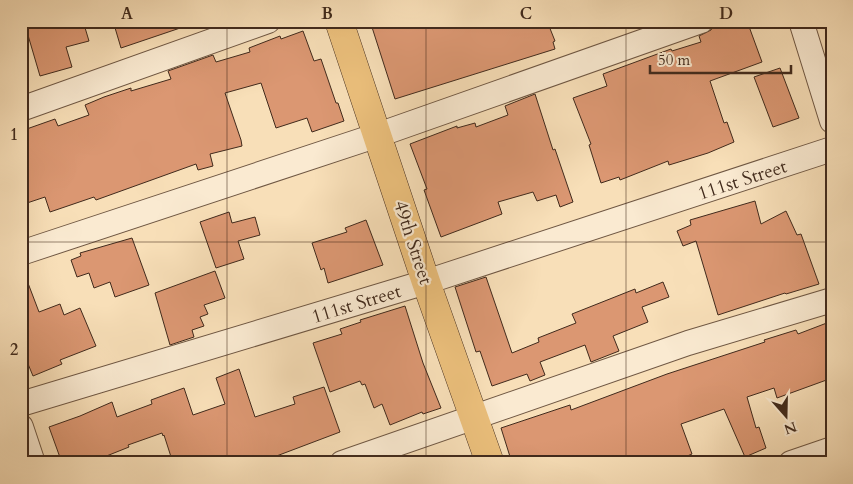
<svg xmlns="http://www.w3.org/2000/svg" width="853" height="484" font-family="Cardo,serif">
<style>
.building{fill:#db9772;stroke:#412a1c}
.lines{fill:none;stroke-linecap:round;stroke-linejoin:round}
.minor-casing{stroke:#6f5743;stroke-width:26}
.major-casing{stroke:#412a1c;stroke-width:29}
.minor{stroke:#faead1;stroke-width:24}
.major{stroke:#ecc07c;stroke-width:28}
.grid{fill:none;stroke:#412a1c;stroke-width:1;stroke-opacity:0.55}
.labels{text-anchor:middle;stroke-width:4.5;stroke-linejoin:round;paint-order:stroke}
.street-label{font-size:19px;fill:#412a1c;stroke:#faead1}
.neatline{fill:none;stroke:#412a1c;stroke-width:2}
.grid-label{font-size:16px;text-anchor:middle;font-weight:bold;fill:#412a1c}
</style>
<rect width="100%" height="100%" fill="#f8dfb8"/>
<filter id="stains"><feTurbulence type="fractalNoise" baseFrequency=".004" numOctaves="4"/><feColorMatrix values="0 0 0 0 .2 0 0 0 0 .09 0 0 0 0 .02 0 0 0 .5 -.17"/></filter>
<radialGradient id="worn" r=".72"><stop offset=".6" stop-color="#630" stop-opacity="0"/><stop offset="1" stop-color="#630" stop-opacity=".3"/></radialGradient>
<g class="building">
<polygon points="39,21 83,21 89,41 66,47 72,67 40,76 25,25"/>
<polygon points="113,21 192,21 192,24 121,48"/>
<polygon points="370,21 547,21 555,41 553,42 555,49 395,99"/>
<polygon points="720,21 747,21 762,62 710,81 724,123 727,122 734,142 708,153 669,165 668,161 620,180 619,177 601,183 589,145 591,144 573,98 607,86 603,74 671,49 672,51 701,42 699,36 711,30 714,23"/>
<polygon points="303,31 314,61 321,59 336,103 338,103 344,121 312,132 307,118 276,128 261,83 225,93 241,140 242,146 210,154 213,166 198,170 196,164 96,200 94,197 50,212 45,197 21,205 21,131 55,119 58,126 89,115 85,105 104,97 131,88 131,91 171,79 168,71 213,55 216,62 250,52 249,48 280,36 281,39"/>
<polygon points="780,68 799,118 773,127 754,77"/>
<polygon points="535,94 553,150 555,149 573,202 560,207 556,195 537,201 533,192 498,202 502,214 441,237 424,190 427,189 410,144 457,126 457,128 475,123 476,127 508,115 505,106"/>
<polygon points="755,201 761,224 786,211 797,235 801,234 819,284 786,294 785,293 718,315 696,241 683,246 677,231 691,225 690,220"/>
<polygon points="229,212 232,223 255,217 260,235 238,241 244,259 216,268 200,222"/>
<polygon points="366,220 383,265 328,283 324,268 321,270 312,243 347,232 345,228"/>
<polygon points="132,238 149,285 115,297 110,282 94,288 89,273 77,277 71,260 81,256 80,253"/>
<polygon points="21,270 23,270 39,312 60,304 64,315 80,308 96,346 60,360 62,364 33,376 21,347"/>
<polygon points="215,271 225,298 204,305 208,314 200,317 204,326 192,330 194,337 170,345 155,293"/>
<polygon points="486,277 512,353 539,342 538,338 576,323 572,314 635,289 636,293 663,282 669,297 642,307 648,322 613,336 619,351 591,362 585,345 540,362 545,375 530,381 527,374 492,386 480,351 476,352 455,287"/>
<polygon points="405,306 423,363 441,408 423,414 422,412 390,425 382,404 374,408 365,384 362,385 360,381 330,392 313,343 342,334 340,329 361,322 360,320"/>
<polygon points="832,321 832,378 777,398 774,388 747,397 756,428 759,427 766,448 745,457 724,409 681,424 692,454 680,459 682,463 512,463 501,428 570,405 571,410 667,374 765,342 764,340 796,330 798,334"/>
<polygon points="239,369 255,417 295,404 293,397 324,387 340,432 258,463 173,463 164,435 163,436 162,433 128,445 129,447 89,463 62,463 49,427 80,416 112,402 117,417 152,404 151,400 184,388 193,415 225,404 216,378"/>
</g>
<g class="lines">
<defs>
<g id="minor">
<polyline points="801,21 832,121"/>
<polyline points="21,109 268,21"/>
<polyline points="21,253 378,135 701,21"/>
<polyline points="21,404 426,282 832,149"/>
<polyline points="21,427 33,463"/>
<polyline points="342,463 688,343 832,300"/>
<polyline points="791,463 832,449"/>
</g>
<polyline id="major" points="339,21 426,282 490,463"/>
</defs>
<use href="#minor" class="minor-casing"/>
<use href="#major" class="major-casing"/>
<use href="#minor" class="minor"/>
<use href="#major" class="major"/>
</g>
<path class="grid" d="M227 21V463M426 21V463M626 21V463M21 242H832"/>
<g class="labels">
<g class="street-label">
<text transform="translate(742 179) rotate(-18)" y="7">111st Street</text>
<text transform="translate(414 242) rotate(72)" y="7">49th Street</text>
<text transform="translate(356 303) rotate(-17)" y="7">111st Street</text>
</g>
</g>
<rect width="853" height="484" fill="none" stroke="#f8dfb8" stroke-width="55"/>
<g transform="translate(786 416) rotate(160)" stroke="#faead1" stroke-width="4" paint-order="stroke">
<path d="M0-4L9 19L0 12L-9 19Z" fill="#412a1c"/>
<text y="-8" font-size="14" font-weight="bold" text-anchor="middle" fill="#412a1c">N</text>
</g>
<path d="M650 65v8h141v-8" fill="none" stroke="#412a1c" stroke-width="2.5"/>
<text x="658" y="65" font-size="15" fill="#412a1c" stroke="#faead1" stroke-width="4" paint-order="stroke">50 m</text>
<rect x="28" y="28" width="798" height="428" class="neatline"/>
<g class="grid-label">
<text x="127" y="19">A</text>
<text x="327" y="19">B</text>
<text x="526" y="19">C</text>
<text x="726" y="19">D</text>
<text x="14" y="140">1</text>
<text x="14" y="355">2</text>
</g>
<rect width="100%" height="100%" filter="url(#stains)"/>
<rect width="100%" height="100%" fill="url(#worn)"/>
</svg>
